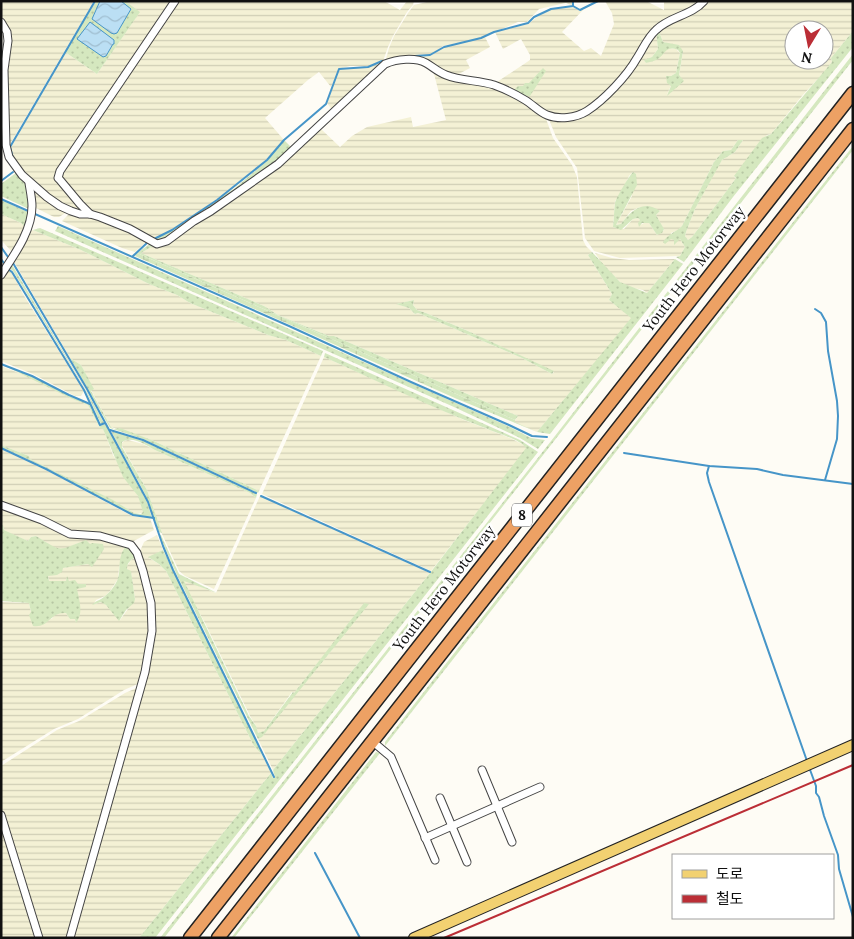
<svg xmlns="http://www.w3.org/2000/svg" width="854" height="939" font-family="Lora,'Noto Sans KR',serif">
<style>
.farmland{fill:url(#farmland-rules);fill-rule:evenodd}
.grass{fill:url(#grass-dots)}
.wetland{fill:url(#wetland-marsh)}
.water{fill:url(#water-waves);stroke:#4695c8}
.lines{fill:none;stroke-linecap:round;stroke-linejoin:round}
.stream{stroke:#4695c8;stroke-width:2}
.minor-casing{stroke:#444;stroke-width:9}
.primary-casing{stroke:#222;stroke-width:12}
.motorway-casing{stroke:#222;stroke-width:15}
.minor{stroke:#fff;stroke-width:7}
.primary{stroke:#f2d171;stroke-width:10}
.motorway{stroke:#eda164;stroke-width:12}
.rail{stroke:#bb2e36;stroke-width:2}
.labels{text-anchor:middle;stroke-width:5;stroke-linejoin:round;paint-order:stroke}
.shield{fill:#fff;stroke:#585858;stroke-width:1}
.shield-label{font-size:14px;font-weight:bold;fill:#111}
.street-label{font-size:15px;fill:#111;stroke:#fff}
</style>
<defs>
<pattern id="farmland-rules" width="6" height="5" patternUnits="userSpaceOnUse" patternTransform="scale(1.25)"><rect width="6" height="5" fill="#f4f1d5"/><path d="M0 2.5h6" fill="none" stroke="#d0ceb6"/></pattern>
<pattern id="grass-dots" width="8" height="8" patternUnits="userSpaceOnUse" patternTransform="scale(1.25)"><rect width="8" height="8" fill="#d5e8bf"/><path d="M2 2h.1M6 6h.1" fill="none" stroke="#b6c6a3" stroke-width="1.8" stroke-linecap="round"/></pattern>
<pattern id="wetland-marsh" width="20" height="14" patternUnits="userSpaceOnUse" patternTransform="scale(1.25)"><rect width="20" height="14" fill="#d5e8bf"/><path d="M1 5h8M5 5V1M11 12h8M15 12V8" fill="none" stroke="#b6c6a3"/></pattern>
<pattern id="water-waves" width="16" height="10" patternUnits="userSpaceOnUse" patternTransform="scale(1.25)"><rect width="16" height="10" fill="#bbdff4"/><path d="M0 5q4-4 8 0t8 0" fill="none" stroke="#a0bed0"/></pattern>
</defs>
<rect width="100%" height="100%" fill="#fefcf5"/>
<g class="farmland">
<polygon points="1,1 94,1 9,146 12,159 18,166 13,158 11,147 65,52 97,74 139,13 125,1 172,1 162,13 109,93 112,97 179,1 384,1 400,10 407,1 414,1 413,5 407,12 393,36 388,47 383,61 384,63 333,111 327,103 339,69 368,67 383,61 368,66 350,66 339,69 331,87 319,72 308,80 265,118 284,140 267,159 217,199 171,230 152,240 130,228 90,212 63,180 62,174 65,171 60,167 57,172 57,178 74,202 85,212 71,210 61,205 30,182 15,166 10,157 7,145 5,70 8,41 7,32 1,21"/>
<polygon points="431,1 573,1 573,6 566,3 561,4 539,9 527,22 518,22 481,38 443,46 430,55 405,56 386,59 389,48 394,36 408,13 414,5"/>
<polygon points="605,1 646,1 664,10 664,1 702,1 661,24 632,64 595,103 572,115 547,114 521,96 529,83 523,86 516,93 494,84 530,60 530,55 521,39 503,49 495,32 528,24 541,14 551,9 573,7 580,11 583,9 583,10 562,32 584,51 591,48 601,56 614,24 612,13"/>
<path d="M706 1H853V31L831 58 832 62 824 72 802 96 771 134 767 135 734 177 736 178 731 185 692 237 688 240 685 236 686 232 695 209 715 171 722 160 735 152 743 140H738L731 150 723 151 714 162 682 226 678 230 671 233V239H680L685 247 680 256 620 258 594 251 585 238 577 168 556 137 548 117 559 119 597 105 656 32 658 49 652 57 645 60 646 63 668 48 676 49 680 53 676 73 671 76H667L671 86 667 94 679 75 683 51 670 44 663 42 658 29ZM794 30H824V60H794ZM633 172 632 196 616 225 621 224 631 211 640 207 660 211 656 215 664 230 657 235 649 223 646 222 640 225V220L638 218 633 219 624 229 613 227 615 201 620 196 629 176Z"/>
<polygon points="485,37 490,47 466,60 470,68 455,76 406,57 430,56 444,47"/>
<path d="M433 70 505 91 545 116 553 138 572 165 577 177 583 240 586 246 592 252 588 255 612 294 609 300 632 318 537 432 514 422 518 416 334 336H329L278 315 264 306 141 253 155 245 321 129 340 147 352 136 367 127 411 117 413 127 446 120ZM414 300 413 305 417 310 426 313 468 331 554 372 552 374 522 358 418 313 415 314 409 308 397 304Z"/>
<polygon points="32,187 56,208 67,212 59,217 54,217 34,207"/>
<polygon points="70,213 92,215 130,231 147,241 135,252 122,248 62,221"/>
<polygon points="1,214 21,223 26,228 13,253 1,240"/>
<polygon points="33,230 81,250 149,284 177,295 190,303 268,335 286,340 321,356 259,491 154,441 111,427 91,390 93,389 81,365 70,358 13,260 29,232"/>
<polygon points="595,253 612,258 629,260 675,259 647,293 643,290 629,287 620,282 603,265"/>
<polygon points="7,269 12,272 23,294 84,391 81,396 75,396 33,374 1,361 1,279"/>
<polygon points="324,357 464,420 510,438 524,445 527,448 431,571 262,494"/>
<polygon points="1,366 32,378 72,399 88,405 100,428 103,428 113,455 138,496 143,509 143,513 134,513 112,500 30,459 29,456 1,445"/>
<polygon points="128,440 143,444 157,451 250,493 256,498 214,589 185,576 179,571 162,534 147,490 121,444 124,441"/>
<polygon points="1,449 46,470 132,516 150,518 154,530 132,542 106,534 69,530 1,503"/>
<polygon points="260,496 430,573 273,770 258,739 332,650 329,649 294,693 292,692 264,731 258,734 256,726 250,716 205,623 183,583 184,580 216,593"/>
<polygon points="1,507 41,522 64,534 95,537 126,546 119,568 118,579 110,591 105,596 96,600 94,604 102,602 106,605 120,620 135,599 131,572 127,569 127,566 131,560 136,557 150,610 148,639 140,683 124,690 78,719 54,729 1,762 1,602 29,603 31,612 52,619 53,616 58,613 66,613 70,619 75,619 76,622 77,584 69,581 67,578 66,581 49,581 48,576 62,568 88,564 90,544 78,543 63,550 53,547 36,536 31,537 28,541 16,536 4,530 3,526 1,525"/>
<polygon points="157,535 163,550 149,558 159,564 166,571 254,746 263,756 271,773 139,938 73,938 149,667 155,613 154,599 140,551 144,542"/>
<polygon points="139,687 68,938 40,938 10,835 1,811 1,766 57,730 79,721 125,693"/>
<polygon points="1,821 37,938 1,938"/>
</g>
<g class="grass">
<polygon points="96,1 100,1 92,19 114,34 124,5 121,1 125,1 140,12 97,74 65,52"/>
<path d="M658 29 663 42 679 45 683 51 679 75 684 81 667 96 671 86 667 83 666 76H671L676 73 680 53 678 50C666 45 666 53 658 59 655 61 649 62 646 63L644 60 652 57 658 49 656 32Z"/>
<path d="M853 31V47L733 197 684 262 676 257 680 256 685 247 680 239 674 245V240L671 239 665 244 663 242C668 234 676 232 682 226L714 162 723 151 731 150 738 140H743L735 152 722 160 695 209 686 232 685 236 688 240 692 237 731 185 736 178 734 176 762 138 771 134 832 62 831 58Z"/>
<polygon points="853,54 853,60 164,938 160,938 537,459"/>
<polygon points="543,68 546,71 530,96 521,96 516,93 515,89 518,86 523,86 525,83 529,83"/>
<polygon points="284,140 292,148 277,163 161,243 154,240 172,230 235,188 268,160"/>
<polygon points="853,146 853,150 385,746 385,742 437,675"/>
<path d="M633 172 636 174 637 185 616 225 621 224C631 211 643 199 660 211L656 215 664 229 662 233 657 235 649 223H642L639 227 638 223 640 220 638 218 633 219 621 230 613 227C614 219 614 210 615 203 616 198 629 176 633 172Z"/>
<polygon points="16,173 26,182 29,209 1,196 1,184"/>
<polygon points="1,200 28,212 29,214 26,228 21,223 1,214"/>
<polygon points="58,226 510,427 531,438 545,440 538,449 520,438 454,407 55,231"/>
<polygon points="40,228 323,351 321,356 286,340 268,335 190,303 177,295 149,284 81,250 33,230"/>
<polygon points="151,243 155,245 141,253 264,306 278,315 329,336 334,336 518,416 515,420 137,253"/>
<polygon points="592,252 620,282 647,293 675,259 683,264 550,434 537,432 631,318 609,300 612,294 588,255"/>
<polygon points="11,263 86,390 104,423 101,424 85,389 13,271 8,267"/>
<polygon points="414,300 413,305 417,310 426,313 468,331 554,371 552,374 522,358 418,313 415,314 409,308 396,304"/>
<path d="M325 353 520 440 538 452 155 938H139L271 773 273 778 275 777 273 770 430 573 526 448C520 439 496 433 485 428 431 407 377 381 324 357Z"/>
<polygon points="70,358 81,365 94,389 91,391 111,427 114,429 120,428 154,441 259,491 258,493 143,439 110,428"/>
<polygon points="1,364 32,376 74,398 90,404 100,426 105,424 109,430 147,502 152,518 133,515 46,468 1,447 1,445 29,456 30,459 113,500 134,513 141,514 143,512 138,496 123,477 103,429 100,428 88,405 72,399"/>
<path d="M113 431 143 441 257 494 256 498 250 493 157 451C147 446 133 435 122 442V447L147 490 162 533 159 532 145 494 112 433Z"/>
<path d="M1 525H3L4 530 28 541 31 537 36 536C64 553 56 551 86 540L90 544 92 543 103 544 104 549 92 567 88 564 63 568 62 572 57 575 48 576 49 581H66L67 576 69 581 75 580 78 584H86V587L77 589C79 600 84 613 76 623L75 619H70L66 613C49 612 50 628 33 626L29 615 31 612 29 603 1 601Z"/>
<polygon points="159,534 161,535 179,574 217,593 184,581 249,716 256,726 258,733 264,731 293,692 294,693 364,603 369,604 262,737 258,739 176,573"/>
<path d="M126 546 136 557C130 560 127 563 127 569L131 571 135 599 134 603 126 610 119 621 106 605 101 602 92 605C96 600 100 601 105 596 110 592 114 587 117 581 122 570 116 559 126 546Z"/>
<polygon points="163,550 263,756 254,746 166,571 159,564 148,557"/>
<polygon points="376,752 380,753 234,938 231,938"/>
</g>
<polygon class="wetland" points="137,253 515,420 515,422 537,432 457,399 135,256"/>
<g class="water">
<polygon points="100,1 121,1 131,9 117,33 114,34 111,33 92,19"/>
<polygon points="90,22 114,40 114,44 113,44 106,56 103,57 77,39"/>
</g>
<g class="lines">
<g class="stream">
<polyline points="573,6 580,10 598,1"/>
<polyline points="415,56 430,55 444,47 481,38 494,32 528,23 534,17 551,9 573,6 573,1"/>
<polyline points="13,158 10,147 95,1"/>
<polyline points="1,181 13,172"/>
<polyline points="1,199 289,326 411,382 509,425 532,436 547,437"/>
<polyline points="154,239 172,230 217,200 267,160 284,140 326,104 339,69 368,67 382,61"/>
<polyline points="1,247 8,257"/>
<polyline points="133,256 148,242"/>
<polyline points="1,259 4,263"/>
<polyline points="13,263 87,389 148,502 163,546 173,570 274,777"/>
<polyline points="8,269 12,272 84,390 100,425 105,423"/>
<polyline points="815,309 821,313 826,322 828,351 837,401 838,416 837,439 825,480"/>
<polyline points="1,364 32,376 69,395 90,404"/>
<polyline points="110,430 143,440 256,493"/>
<polyline points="1,448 46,469 133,515 154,518"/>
<polyline points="624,453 709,466 757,469 783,475 853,484"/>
<polyline points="709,466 707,473 709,482 807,761"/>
<polyline points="261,496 430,572"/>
<polyline points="809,767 816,786 816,793 819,797 824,816 838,855 839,869 853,917"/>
<polyline points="315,853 360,938"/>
</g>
<defs>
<g id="minor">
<path d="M1 22 7 32 8 41 4 70 6 145 9 157 22 175 47 197 60 206 71 211 80 214H90L100 217 130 229 157 244 167 241 194 221 211 211 278 164 385 64C397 59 415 57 426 63 433 67 438 72 446 75 461 81 478 80 494 85 505 89 515 94 525 100 532 104 539 112 547 115 559 120 576 118 587 111 604 100 627 76 637 58 643 49 647 38 656 30 670 16 691 16 704 1"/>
<polyline points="90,214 80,204 60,180 58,178 60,171 175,1"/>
<path d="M1 275C14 255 32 231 32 206 32 199 30 190 29 183"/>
<polyline points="1,505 42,520 70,534 100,536 131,545 137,553 143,571 151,603 152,631 145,672 70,938"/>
<polyline points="372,741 391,757 435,860"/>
<polyline points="482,770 512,842"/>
<polyline points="440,798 467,862"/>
<polyline points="1,815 39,938"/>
<polyline points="425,838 540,787"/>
</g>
<polyline id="primary" points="414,938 853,745"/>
<g id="motorway">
<polyline points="190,938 853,93"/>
<polyline points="218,938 853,129"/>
</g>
</defs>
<use href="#minor" class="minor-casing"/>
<use href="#primary" class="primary-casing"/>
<use href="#motorway" class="motorway-casing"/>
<use href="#minor" class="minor"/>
<use href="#primary" class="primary"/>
<use href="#motorway" class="motorway"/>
<polyline class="rail" points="444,938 853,765"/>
</g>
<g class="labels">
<rect class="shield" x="512" y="503.5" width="20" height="23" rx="4"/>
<g class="shield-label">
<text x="522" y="520">8</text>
</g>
<g class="street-label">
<text transform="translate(694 269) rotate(-52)" y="5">Youth Hero Motorway</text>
<text transform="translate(444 588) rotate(-52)" y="5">Youth Hero Motorway</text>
</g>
</g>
<rect width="854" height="939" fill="none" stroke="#111111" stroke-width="5"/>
<rect x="672" y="854" width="162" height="65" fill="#ffffff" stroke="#a0a0a0"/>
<rect x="682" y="870" width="25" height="8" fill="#f2d171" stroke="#a0a0a0"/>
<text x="716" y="879" font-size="15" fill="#111111">도로</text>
<rect x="682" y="895" width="25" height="8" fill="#bb2e36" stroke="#a0a0a0"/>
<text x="716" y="904" font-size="15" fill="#111111">철도</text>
<g transform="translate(809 45) rotate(190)"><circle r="24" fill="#ffffff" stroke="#a0a0a0"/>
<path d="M0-4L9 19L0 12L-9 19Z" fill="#bb2e36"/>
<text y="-8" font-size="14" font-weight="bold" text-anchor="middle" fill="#111111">N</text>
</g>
</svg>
